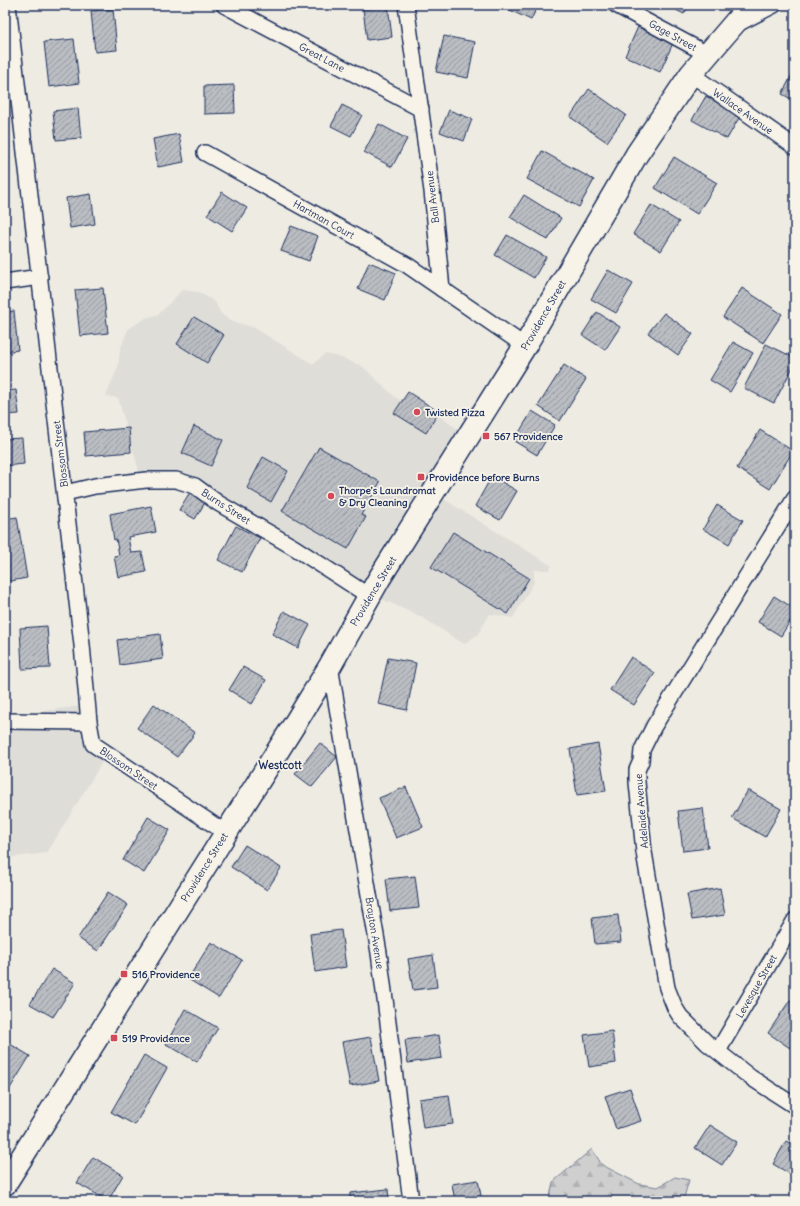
<svg xmlns="http://www.w3.org/2000/svg" width="800" height="1206" font-family="Delius,sans-serif">
<style>
.built{fill:#deddd8}
.forest{fill:url(#forest-firs);stroke:#757f96}
.building{fill:url(#building-hatch);stroke:#1b2f5e}
.lines{fill:none;stroke-linecap:round;stroke-linejoin:round}
.minor-casing{stroke:#1b2f5e;stroke-width:18}
.secondary-casing{stroke:#1b2f5e;stroke-width:25}
.minor{stroke:#f7f3e8;stroke-width:15}
.secondary{stroke:#f7f3e8;stroke-width:22}
.poi-dot{fill:#d1495b;stroke:#f7f3e8;stroke-width:1.5}
.labels{text-anchor:middle;stroke-width:3.5;stroke-linejoin:round;paint-order:stroke}
.street-label{font-size:10px;fill:#1b2f5e;stroke:#f7f3e8}
.poi-label{font-size:10px;font-weight:bold;fill:#1b2f5e;stroke:#f7f3e8;text-anchor:start}
.neighbourhood-label{font-size:11px;font-weight:bold;fill:#1b2f5e;stroke:#f7f3e8}
</style>
<defs>
<pattern id="forest-firs" width="22" height="20" patternUnits="userSpaceOnUse"><rect width="22" height="20" fill="#cfcfcf"/><path d="M5 1l3.5 6h-7zM16 11l3.5 6h-7z" fill="#b1b2b4"/></pattern>
<pattern id="building-hatch" width="6" height="6" patternUnits="userSpaceOnUse"><rect width="6" height="6" fill="#babdc2"/><path d="M-1 1l2-2M0 6l6-6M5 7l2-2" fill="none" stroke="#969aa1"/></pattern>
</defs>
<rect width="100%" height="100%" fill="#eeebe2"/>
<filter id="ink" filterUnits="userSpaceOnUse"><feTurbulence type="fractalNoise" baseFrequency=".025" numOctaves="2"/><feDisplacementMap in="SourceGraphic" scale="8" xChannelSelector="R" yChannelSelector="G"/><feConvolveMatrix kernelMatrix="1 2 1 2 8 2 1 2 1" color-interpolation-filters="sRGB"/></filter>
<g filter="url(#ink)">
<g class="built">
<polygon points="182,290 199,292 215,302 221,314 233,322 253,327 313,364 325,354 339,357 362,366 396,398 437,414 467,436 437,495 552,566 549,570 534,570 534,582 513,618 490,614 478,634 464,644 423,618 373,595 198,485 141,478 118,398 106,396 118,367 120,350 128,329 146,318 159,314"/>
<polygon points="81,706 107,754 47,853 5,858 5,716"/>
</g>
<polygon class="forest" points="592,1149 602,1165 639,1184 658,1187 675,1177 689,1180 683,1201 549,1201 553,1182"/>
<g class="building">
<polygon points="499,5 538,5 531,20"/>
<polygon points="666,5 689,5 684,14"/>
<polygon points="388,6 392,37 367,40 363,9"/>
<polygon points="113,9 117,50 95,52 91,11"/>
<polygon points="638,27 673,43 660,72 625,56"/>
<polygon points="444,36 475,42 468,78 436,72"/>
<polygon points="74,39 79,83 49,87 44,42"/>
<polygon points="795,69 795,101 782,94"/>
<polygon points="234,85 235,113 204,114 204,86"/>
<polygon points="589,89 626,115 607,142 570,117"/>
<polygon points="706,96 740,116 727,139 692,120"/>
<polygon points="342,105 362,115 351,136 331,126"/>
<polygon points="78,108 81,138 56,140 53,111"/>
<polygon points="449,110 472,119 464,141 440,132"/>
<polygon points="379,124 407,139 392,167 364,152"/>
<polygon points="179,134 184,162 158,167 153,139"/>
<polygon points="542,151 594,180 579,207 527,179"/>
<polygon points="674,157 717,183 697,214 655,188"/>
<polygon points="222,192 247,208 232,231 207,215"/>
<polygon points="91,194 95,224 70,228 66,198"/>
<polygon points="524,195 561,218 548,240 510,217"/>
<polygon points="651,205 679,222 661,251 633,234"/>
<polygon points="291,226 318,236 309,261 281,251"/>
<polygon points="507,235 546,257 534,278 495,255"/>
<polygon points="369,262 396,273 385,300 358,289"/>
<polygon points="608,270 633,284 616,313 591,299"/>
<polygon points="103,288 108,333 80,336 75,290"/>
<polygon points="742,288 782,314 763,343 723,317"/>
<polygon points="14,311 18,350 5,352 5,312"/>
<polygon points="597,312 620,327 605,350 582,335"/>
<polygon points="664,313 693,334 678,355 648,333"/>
<polygon points="194,317 224,335 207,363 177,344"/>
<polygon points="733,342 753,353 730,392 710,380"/>
<polygon points="766,344 795,358 795,363 774,403 744,388"/>
<polygon points="564,365 586,379 560,421 538,406"/>
<polygon points="16,390 19,414 5,415 5,391"/>
<polygon points="408,392 439,412 426,433 394,413"/>
<polygon points="532,411 555,425 537,455 514,441"/>
<polygon points="194,426 223,440 211,466 182,453"/>
<polygon points="129,428 131,452 86,456 84,432"/>
<polygon points="760,430 793,451 770,489 737,468"/>
<polygon points="22,438 24,464 5,466 5,439"/>
<polygon points="319,447 380,482 361,515 366,517 348,549 282,511"/>
<polygon points="263,457 288,471 271,502 247,488"/>
<polygon points="492,476 517,491 500,520 475,506"/>
<polygon points="190,492 206,501 195,519 179,510"/>
<polygon points="717,505 743,520 729,544 703,529"/>
<polygon points="151,506 156,532 128,537 131,553 142,552 146,572 118,577 114,556 119,555 116,539 114,540 110,514"/>
<polygon points="17,517 27,578 5,582 5,519"/>
<polygon points="236,526 260,538 242,572 218,560"/>
<polygon points="453,532 529,578 508,614 431,567"/>
<polygon points="774,596 795,609 795,613 781,636 758,622"/>
<polygon points="284,611 310,625 298,648 272,634"/>
<polygon points="47,626 50,668 22,669 20,628"/>
<polygon points="160,634 163,659 120,665 117,640"/>
<polygon points="631,657 655,673 634,705 610,690"/>
<polygon points="388,658 416,663 407,710 378,704"/>
<polygon points="243,667 266,680 252,704 229,690"/>
<polygon points="154,704 195,733 177,757 137,728"/>
<polygon points="320,743 337,757 312,787 295,774"/>
<polygon points="598,744 606,791 577,795 570,749"/>
<polygon points="406,787 423,827 396,838 379,798"/>
<polygon points="748,790 781,809 765,837 732,818"/>
<polygon points="703,808 708,848 683,851 678,811"/>
<polygon points="148,817 170,830 144,873 123,860"/>
<polygon points="245,845 281,868 267,890 231,867"/>
<polygon points="415,876 419,908 390,911 386,879"/>
<polygon points="720,888 725,915 692,920 687,894"/>
<polygon points="108,892 128,905 98,951 78,938"/>
<polygon points="618,915 621,942 595,944 592,918"/>
<polygon points="341,930 346,967 315,972 310,934"/>
<polygon points="211,942 242,960 219,998 188,979"/>
<polygon points="433,955 437,987 413,990 408,959"/>
<polygon points="52,969 75,983 53,1017 30,1004"/>
<polygon points="790,1000 795,1004 795,1041 790,1048 768,1033"/>
<polygon points="185,1009 218,1028 197,1062 166,1044"/>
<polygon points="612,1031 616,1063 589,1067 584,1035"/>
<polygon points="439,1035 442,1058 408,1063 405,1040"/>
<polygon points="371,1037 379,1081 350,1086 342,1042"/>
<polygon points="5,1041 30,1056 9,1090 5,1087"/>
<polygon points="144,1055 167,1068 135,1125 111,1112"/>
<polygon points="630,1088 641,1121 616,1129 605,1096"/>
<polygon points="449,1095 453,1124 423,1128 419,1099"/>
<polygon points="710,1125 737,1142 722,1165 695,1148"/>
<polygon points="786,1141 795,1146 795,1177 773,1164"/>
<polygon points="93,1157 123,1175 108,1201 77,1183"/>
<polygon points="478,1180 482,1201 455,1201 452,1184"/>
<polygon points="388,1189 389,1201 350,1201 350,1193"/>
</g>
<g class="lines">
<defs>
<g id="minor">
<polyline points="8,5 82,645 89,722 93,744 226,833"/>
<polyline points="224,5 421,109"/>
<polyline points="406,5 432,191 442,289 525,346"/>
<polyline points="616,5 709,55"/>
<polyline points="739,23 774,5"/>
<polyline points="691,74 795,147"/>
<polyline points="205,153 407,265 442,289"/>
<polyline points="5,282 40,277"/>
<polyline points="65,493 95,486 146,480 176,480 195,486 218,503 295,548 369,596"/>
<polyline points="795,498 654,726 642,750 641,761 637,770 637,782 644,852 667,988 675,1008 680,1016 707,1043 750,1077 795,1106"/>
<polyline points="330,666 379,953 411,1201"/>
<polyline points="5,721 89,722"/>
<polyline points="718,1051 795,920"/>
</g>
<polyline id="secondary" points="5,1184 294,725 330,666 379,579 525,346 637,154 691,74 750,5"/>
</defs>
<use href="#minor" class="minor-casing"/>
<use href="#secondary" class="secondary-casing"/>
<use href="#minor" class="minor"/>
<use href="#secondary" class="secondary"/>
</g>
</g>
<g class="poi-dot">
<circle cx="417" cy="412" r="4"/>
<rect x="482" y="432" width="8" height="8" rx="2"/>
<rect x="417" y="473" width="8" height="8" rx="2"/>
<circle cx="331" cy="496" r="4"/>
<rect x="120" y="970" width="8" height="8" rx="2"/>
<rect x="110" y="1034" width="8" height="8" rx="2"/>
</g>
<g class="labels">
<g class="street-label">
<text transform="translate(673 35) rotate(29)" y="4">Gage Street</text>
<text transform="translate(322 57) rotate(28)" y="4">Great Lane</text>
<text transform="translate(743 111) rotate(35)" y="4">Wallace Avenue</text>
<text transform="translate(432 197) rotate(-97)" y="4">Ball Avenue</text>
<text transform="translate(324 219) rotate(29)" y="4">Hartman Court</text>
<text transform="translate(543 315) rotate(-60)" y="4">Providence Street</text>
<text transform="translate(60 454) rotate(-97)" y="4">Blossom Street</text>
<text transform="translate(226 506) rotate(33)" y="4">Burns Street</text>
<text transform="translate(373 591) rotate(-59)" y="4">Providence Street</text>
<text transform="translate(129 768) rotate(34)" y="4">Blossom Street</text>
<text transform="translate(641 811) rotate(-95)" y="4">Adelaide Avenue</text>
<text transform="translate(204 867) rotate(-58)" y="4">Providence Street</text>
<text transform="translate(375 933) rotate(81)" y="4">Brayton Avenue</text>
<text transform="translate(756 986) rotate(-60)" y="4">Levesque Street</text>
</g>
<g class="poi-label">
<text x="425" y="416">Twisted Pizza</text>
<text x="494" y="440">567 Providence</text>
<text x="429" y="481">Providence before Burns</text>
<text x="339" y="494">Thorpe's Laundromat<tspan x="339" dy="12">&amp; Dry Cleaning</tspan></text>
<text x="132" y="978">516 Providence</text>
<text x="122" y="1042">519 Providence</text>
</g>
<g class="neighbourhood-label">
<text x="280" y="769">Westcott</text>
</g>
</g>
<rect width="800" height="1206" fill="none" stroke="#f7f3e8" stroke-width="20"/>
<rect x="10" y="10" width="780" height="1186" fill="none" stroke="#1b2f5e" stroke-width="1.5" filter="url(#ink)"/>
</svg>
